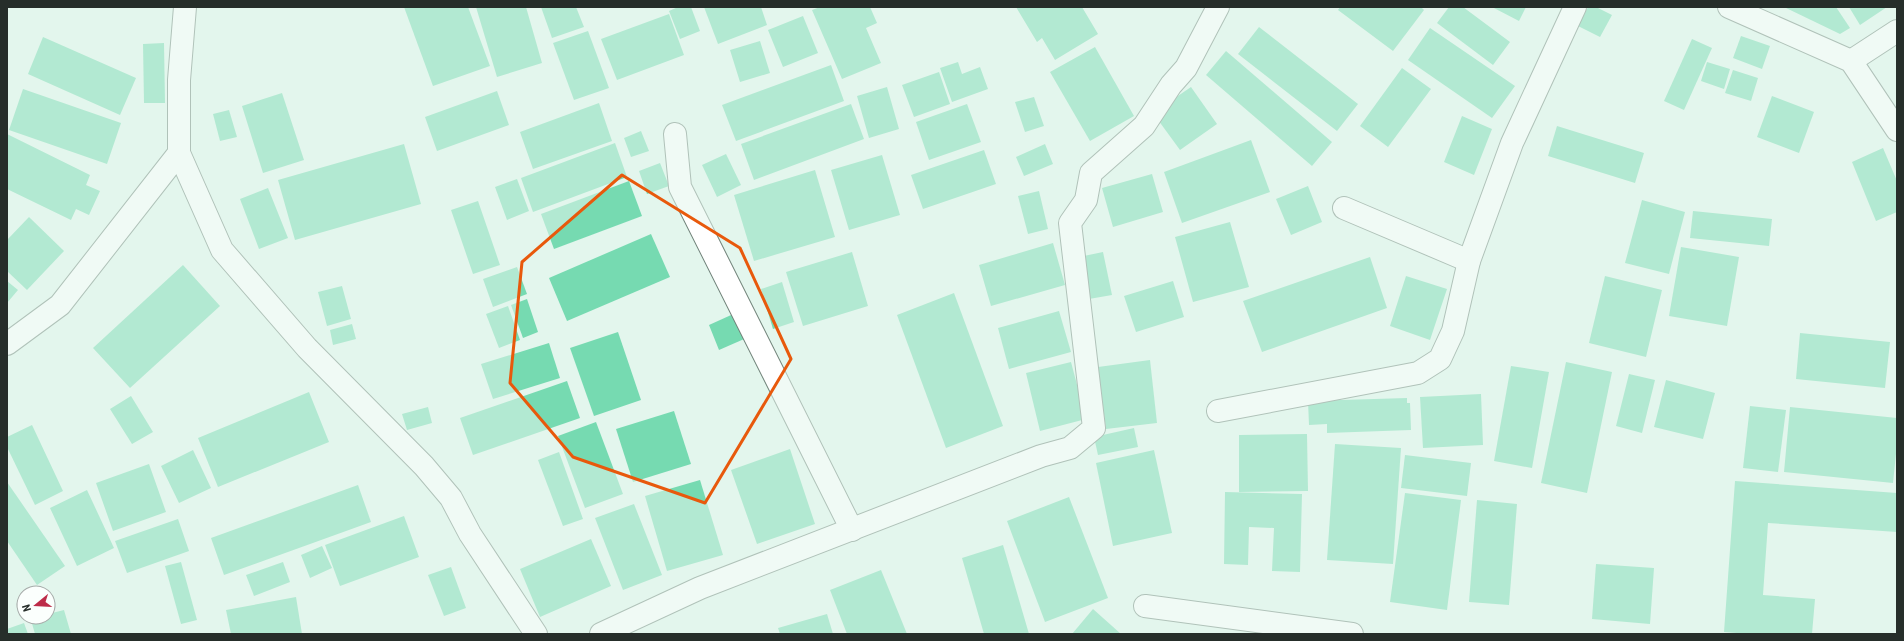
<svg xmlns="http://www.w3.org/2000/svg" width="1904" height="641" font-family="'Roboto Condensed',sans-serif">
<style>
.building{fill:#76dab1}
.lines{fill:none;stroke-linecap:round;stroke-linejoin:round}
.street-casing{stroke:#72847b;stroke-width:24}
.street{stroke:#fff;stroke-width:22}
.marked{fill:none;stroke:#e8590c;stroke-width:3;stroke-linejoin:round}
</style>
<rect width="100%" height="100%" fill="#e3f6ed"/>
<g class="building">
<polygon points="404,7 468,7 490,66 433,86"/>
<polygon points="476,7 526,7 542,63 497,77"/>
<polygon points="541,7 576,7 584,27 552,38"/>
<polygon points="678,7 691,7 700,31 680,39 669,11"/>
<polygon points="704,7 761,7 767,25 718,44"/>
<polygon points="820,7 870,7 877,23 866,28 881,63 842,79 812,10"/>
<polygon points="1016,7 1082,7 1098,34 1055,60 1042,38 1037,42"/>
<polygon points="1340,7 1421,7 1424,10 1393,51 1338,10"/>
<polygon points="1449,7 1463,7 1510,42 1493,65 1437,23"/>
<polygon points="1492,7 1526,7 1519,21"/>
<polygon points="1588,7 1596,7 1612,15 1600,37 1578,26"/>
<polygon points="1784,7 1836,7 1850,28 1840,34"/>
<polygon points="1849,7 1887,7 1860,25"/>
<polygon points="669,14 684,55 617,80 601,39"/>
<polygon points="803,16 818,53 783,67 768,30"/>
<polygon points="1259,27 1358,104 1337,131 1238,54"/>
<polygon points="1430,28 1515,86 1492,118 1408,60"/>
<polygon points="588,31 609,88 574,100 553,43"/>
<polygon points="1741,36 1770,46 1762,69 1733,58"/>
<polygon points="43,37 136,78 120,115 28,74"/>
<polygon points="1692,39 1712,48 1684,110 1664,101"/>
<polygon points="760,41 770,73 740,82 730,50"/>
<polygon points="164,43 165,103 144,103 143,44"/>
<polygon points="1095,47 1134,116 1090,141 1050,72"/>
<polygon points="1226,51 1332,142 1312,166 1206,75"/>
<polygon points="958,62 962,74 980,67 988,89 952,102 940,68"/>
<polygon points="1707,62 1730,69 1724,89 1701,81"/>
<polygon points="831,65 844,101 736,141 722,105"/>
<polygon points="1402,68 1431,89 1388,147 1360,126"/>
<polygon points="1733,70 1758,78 1751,101 1725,93"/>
<polygon points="939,72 950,104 914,117 902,85"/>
<polygon points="887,87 899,129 869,138 857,96"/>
<polygon points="1191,87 1217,124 1180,150 1153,113"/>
<polygon points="23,89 121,123 107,164 9,130"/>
<polygon points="497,91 509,125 437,151 425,117"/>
<polygon points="282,93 304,160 263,173 242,106"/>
<polygon points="1772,96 1814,112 1799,153 1757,137"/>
<polygon points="1034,97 1044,126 1025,132 1015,102"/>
<polygon points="599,103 612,141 533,169 520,132"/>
<polygon points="851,104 864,139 754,180 741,144"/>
<polygon points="967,104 981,142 929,160 916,122"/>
<polygon points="229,110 237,137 220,141 213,114"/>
<polygon points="1462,116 1492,129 1474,175 1444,162"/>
<polygon points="1557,126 1644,153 1635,183 1548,156"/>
<polygon points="641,131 649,151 631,157 624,138"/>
<polygon points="7,134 90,175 86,185 100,191 89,215 76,209 71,220 7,189"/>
<polygon points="1251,140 1270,192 1182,223 1164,172"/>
<polygon points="615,143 627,177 533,212 521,178"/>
<polygon points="404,144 421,204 295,240 278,180"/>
<polygon points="1045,144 1053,164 1024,176 1016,157"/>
<polygon points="1883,148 1897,181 1897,212 1876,221 1852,162"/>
<polygon points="984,150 996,184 923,209 911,175"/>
<polygon points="726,154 741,185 717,197 702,165"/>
<polygon points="882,155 900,215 849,230 831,170"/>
<polygon points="660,163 669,186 647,194 639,171"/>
<polygon points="815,170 835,237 754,261 734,195"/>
<polygon points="1152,174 1163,212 1113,227 1102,188"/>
<polygon points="517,179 529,211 507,220 495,187"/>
<polygon points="629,181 642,216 554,249 541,214"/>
<polygon points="1308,186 1322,222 1291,235 1276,199"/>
<polygon points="268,188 288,238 259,249 240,199"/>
<polygon points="1039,191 1048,229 1028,234 1018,196"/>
<polygon points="1642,200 1685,212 1669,274 1625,263"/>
<polygon points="478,201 500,265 473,274 451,210"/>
<polygon points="1693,211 1772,219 1769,246 1690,238"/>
<polygon points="29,217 64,251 27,290 7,271 7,240"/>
<polygon points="1230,222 1249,287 1193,302 1175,237"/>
<polygon points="651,234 670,277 567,321 549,278"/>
<polygon points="1053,243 1065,285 991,306 979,265"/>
<polygon points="1681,247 1739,257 1727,326 1669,316"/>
<polygon points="852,252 868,306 803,326 786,272"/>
<polygon points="1103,252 1112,295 1089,299 1079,257"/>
<polygon points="1370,257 1387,308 1262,352 1243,301"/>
<polygon points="183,265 220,306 130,388 93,348"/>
<polygon points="517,267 527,294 493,307 483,279"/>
<polygon points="1406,276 1447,289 1430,340 1390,326"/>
<polygon points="1605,276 1662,290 1646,357 1589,343"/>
<polygon points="7,281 18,290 7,303"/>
<polygon points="1173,281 1184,317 1136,332 1124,296"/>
<polygon points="782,282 794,322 773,329 761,289"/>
<polygon points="342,286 351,319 327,326 318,292"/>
<polygon points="954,293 1003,426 946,448 897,315"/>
<polygon points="527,299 538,332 523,338 511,305"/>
<polygon points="508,306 520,340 499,348 486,314"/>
<polygon points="740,311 751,336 719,350 709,325"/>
<polygon points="1059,311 1071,352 1009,369 998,328"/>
<polygon points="352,324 356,339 333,345 330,330"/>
<polygon points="618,332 641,400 594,416 570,348"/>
<polygon points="1800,333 1890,342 1885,388 1796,379"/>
<polygon points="549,343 560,378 493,399 481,364"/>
<polygon points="1150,360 1157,423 1106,429 1098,367"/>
<polygon points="1071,362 1086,419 1040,431 1026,373"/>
<polygon points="1566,362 1612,372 1587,493 1541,483"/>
<polygon points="1511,366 1549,372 1532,468 1494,461"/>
<polygon points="1629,374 1655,380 1642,433 1616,426"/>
<polygon points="1666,380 1715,393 1703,439 1654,427"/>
<polygon points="567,381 580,418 473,455 460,418"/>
<polygon points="309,392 329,442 218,487 198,438"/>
<polygon points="1481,394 1483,445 1423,448 1420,397"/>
<polygon points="131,396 153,432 132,444 110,409"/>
<polygon points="1407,398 1407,403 1410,403 1411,430 1327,433 1327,424 1309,425 1308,401"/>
<polygon points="1750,406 1786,410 1778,472 1743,468"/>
<polygon points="428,407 432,423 407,430 402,414"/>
<polygon points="1790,407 1897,418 1897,444 1893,483 1784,472"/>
<polygon points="674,411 691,464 633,482 616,429"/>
<polygon points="596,422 623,494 585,508 558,436"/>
<polygon points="32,425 63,491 35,505 7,447 7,437"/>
<polygon points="1134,428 1138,447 1098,455 1094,437"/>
<polygon points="1307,434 1308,491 1239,492 1239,435"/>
<polygon points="1335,444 1401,448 1393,564 1327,560"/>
<polygon points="790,449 815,524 757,544 731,470"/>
<polygon points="193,450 211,488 179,503 161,466"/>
<polygon points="1154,450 1172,533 1113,546 1096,463"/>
<polygon points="559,452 583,519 563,526 538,460"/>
<polygon points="1405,455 1471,463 1467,496 1401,488"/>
<polygon points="149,464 166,512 113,531 96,483"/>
<polygon points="700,480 723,555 667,571 645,496"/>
<polygon points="1735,481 1897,493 1897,532 1768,523 1763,595 1815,599 1812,634 1749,634 1724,632"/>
<polygon points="7,482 65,566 37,585 7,541"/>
<polygon points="358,485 371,522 224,575 211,538"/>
<polygon points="87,490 114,548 77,566 50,508"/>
<polygon points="1225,492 1302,494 1300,572 1272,571 1274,528 1249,527 1248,565 1224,564"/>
<polygon points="1405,493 1461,500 1447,610 1390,602"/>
<polygon points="1069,497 1108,598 1045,622 1007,521"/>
<polygon points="1477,500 1517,504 1509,605 1469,602"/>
<polygon points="634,504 662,575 623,590 595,518"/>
<polygon points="404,516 419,557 340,586 325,545"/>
<polygon points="178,519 189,551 127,573 115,541"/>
<polygon points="591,539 611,586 540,617 520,569"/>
<polygon points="1003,545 1029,634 984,634 962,558"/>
<polygon points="322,546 332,568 310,578 301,555"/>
<polygon points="181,562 197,620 181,624 165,566"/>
<polygon points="283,562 290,582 254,596 246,575"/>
<polygon points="1596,564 1654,568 1650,624 1592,619"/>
<polygon points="451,567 466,608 444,616 428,575"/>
<polygon points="881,570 907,634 847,634 830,590"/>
<polygon points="296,597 302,634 231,634 226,610"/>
<polygon points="1093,609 1121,634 1072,634"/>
<polygon points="64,610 71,634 35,634 31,620 48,617 48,614"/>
<polygon points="827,614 833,634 780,634 778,628"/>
<polygon points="24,623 28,634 7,634 7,629"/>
</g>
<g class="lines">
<defs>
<g id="street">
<polyline points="185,7 179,80 179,153 222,250 307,348 424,466 451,498 470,534 536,634"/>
<polyline points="1729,7 1851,61 1897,130"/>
<polyline points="1851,61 1897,31"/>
<polyline points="675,134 680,187 852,530"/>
<polyline points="1344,208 1469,261"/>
<polyline points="7,344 60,305 179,153"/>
<polyline points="1218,411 1418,373 1440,359 1453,331 1469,261 1512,143 1575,7"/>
<polyline points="1145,606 1352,634"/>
<polyline points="601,634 700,588 1041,456 1070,448 1094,428 1070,223 1086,200 1091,173 1144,126 1171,85 1186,68 1218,7"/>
</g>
</defs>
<use href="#street" class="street-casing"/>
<use href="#street" class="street"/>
</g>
<path d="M0 0H1904V641H0ZM622 175 740 248 791 359 705 503 573 457 510 383 522 262Z" fill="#e3f6ed" fill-opacity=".55" fill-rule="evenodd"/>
<path class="marked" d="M622 175 740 248 791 359 705 503 573 457 510 383 522 262Z"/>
<rect width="1904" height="641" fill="none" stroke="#262e2a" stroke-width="16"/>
<g transform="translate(36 605) rotate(252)"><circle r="19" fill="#fbfffd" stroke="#a6aba9"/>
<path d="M0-3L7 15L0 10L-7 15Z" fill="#bd2c49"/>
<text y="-6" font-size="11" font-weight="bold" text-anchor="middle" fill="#262e2a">N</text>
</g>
</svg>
